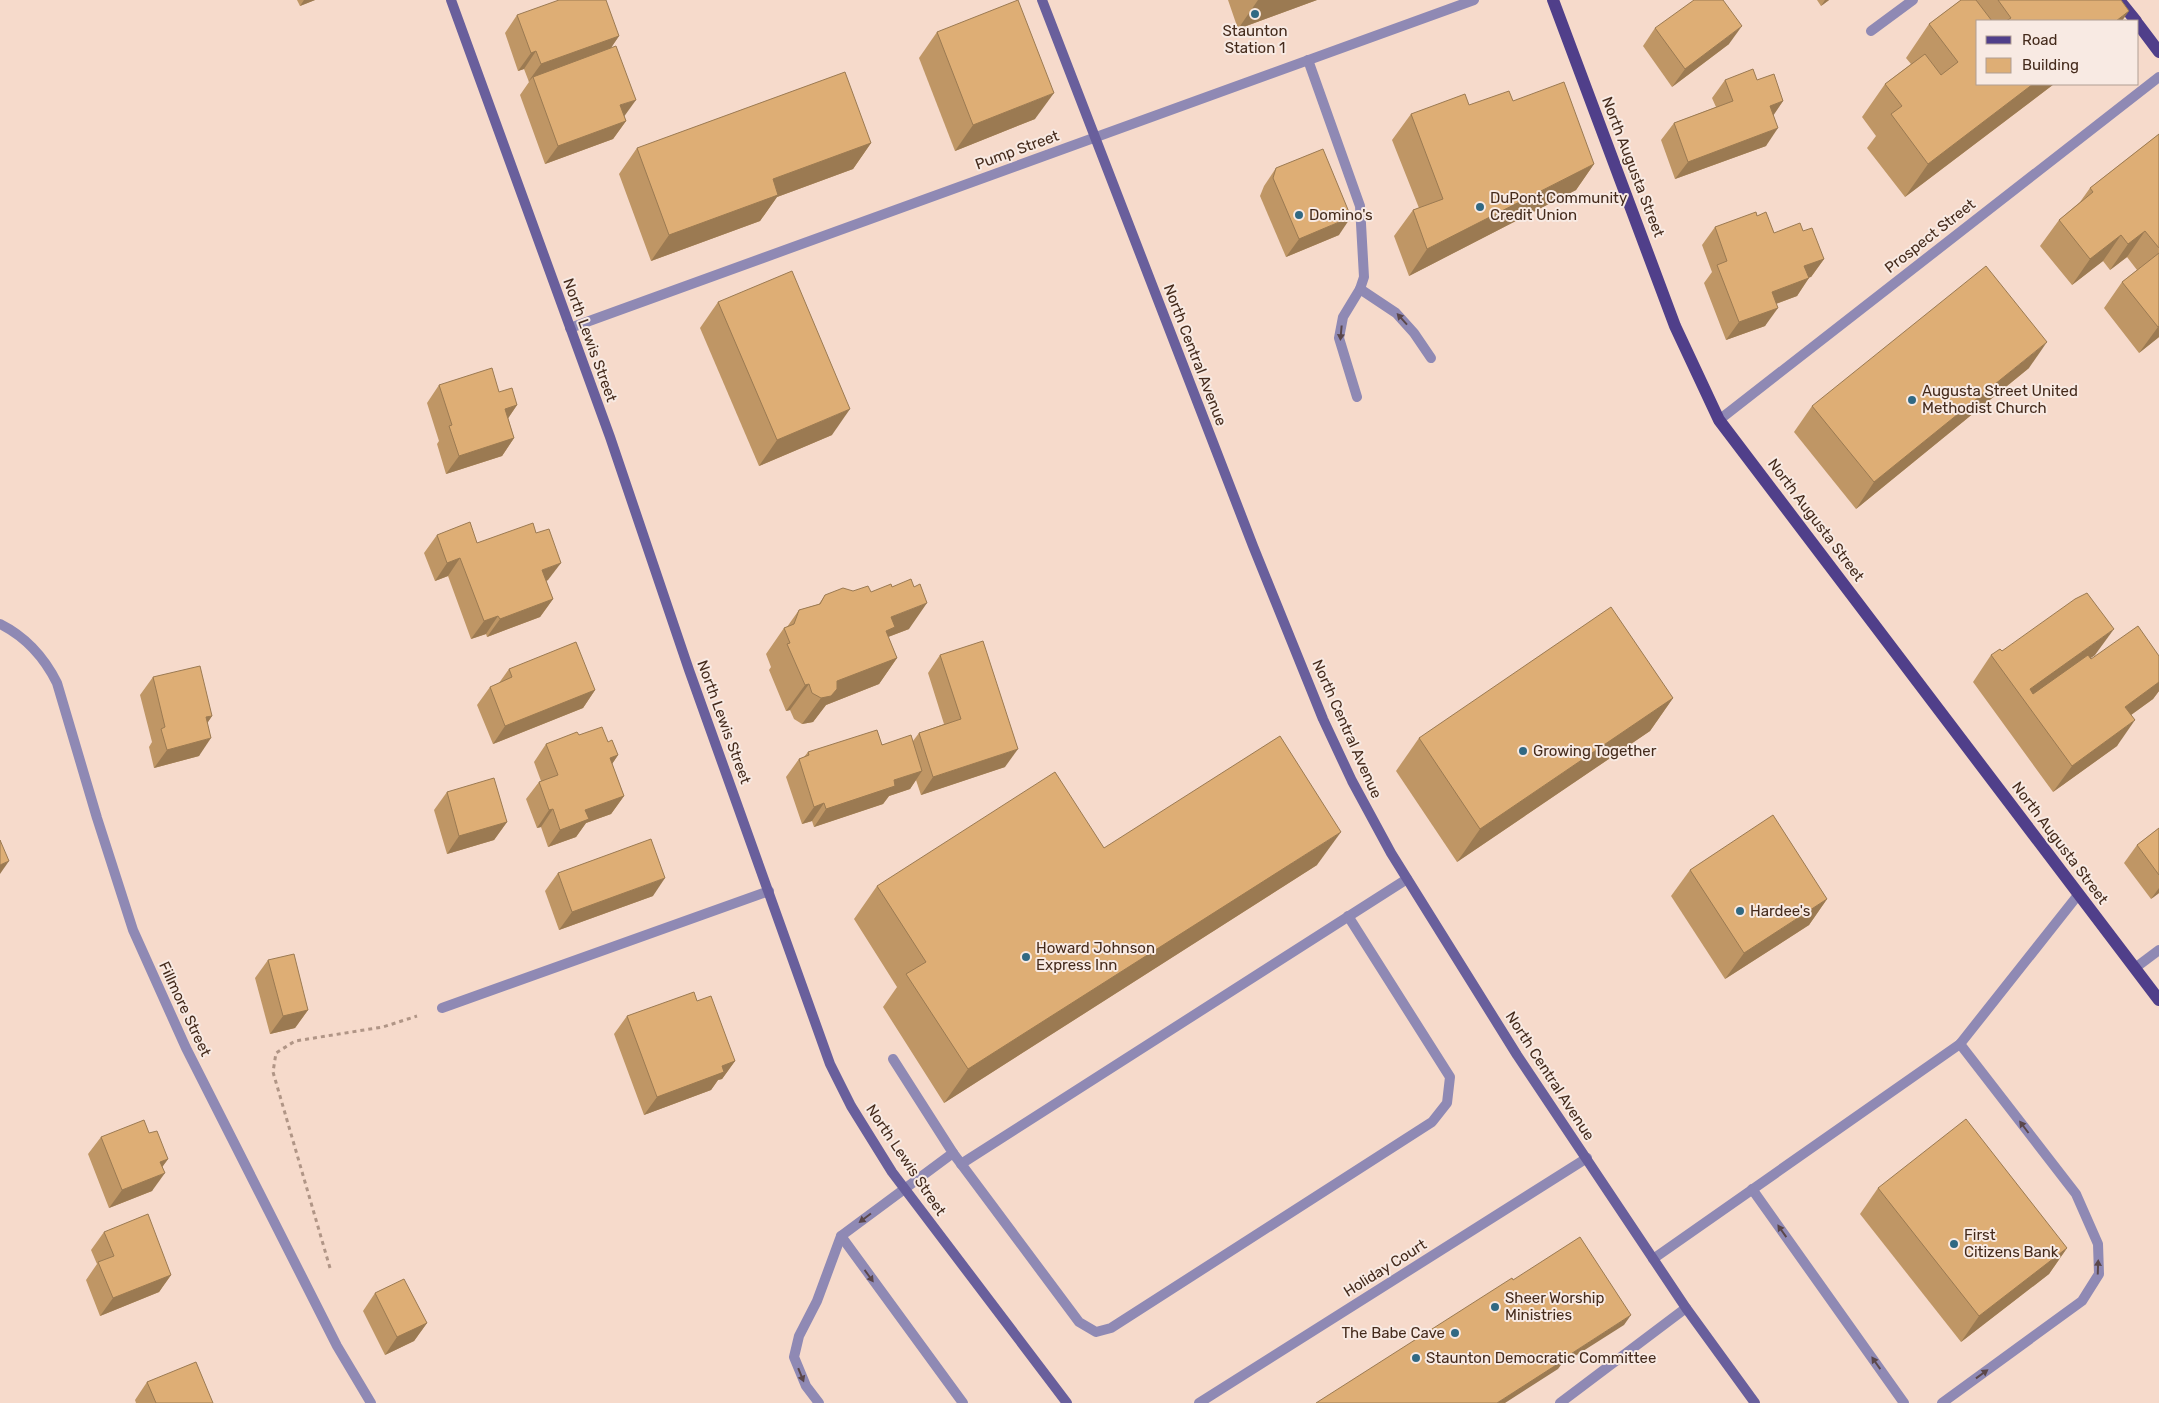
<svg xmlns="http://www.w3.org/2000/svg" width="2159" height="1403" font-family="Rubik,sans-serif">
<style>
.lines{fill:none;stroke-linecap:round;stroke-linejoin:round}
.path{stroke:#b09586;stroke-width:3;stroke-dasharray:4 4;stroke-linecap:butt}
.lane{stroke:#8f89b4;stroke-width:10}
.street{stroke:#8f89b4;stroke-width:10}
.secondary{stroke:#695f9c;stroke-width:10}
.primary{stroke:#503f8a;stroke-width:12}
.wall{fill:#bf9665}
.shaded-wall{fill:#9b7a52}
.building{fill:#deae75;stroke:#9b7a52}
.oneway{fill:#5b474a}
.poi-dot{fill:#316983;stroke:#f8eae3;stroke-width:2}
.labels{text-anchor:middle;stroke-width:4;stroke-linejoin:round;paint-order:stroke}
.poi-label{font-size:15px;fill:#452b1c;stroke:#f8eae3;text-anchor:start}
.street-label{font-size:15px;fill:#452b1c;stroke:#f8eae3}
</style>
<rect width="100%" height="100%" fill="#f6dacb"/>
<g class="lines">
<polyline class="path" points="330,1268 273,1072 276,1053 295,1041 383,1027 417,1016"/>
<g class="lane">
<polyline points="1871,31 1913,0"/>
<polyline points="1308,60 1360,206 1364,277 1360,289 1343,317 1339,338 1357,397"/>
<polyline points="1360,289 1396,313 1414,333 1431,358"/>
<polyline points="442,1008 769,891"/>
<polyline points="953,1153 1079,1322 1096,1332 1111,1328 1432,1122 1447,1103 1450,1077 1348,916"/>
<polyline points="961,1164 1407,879"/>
<polyline points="1752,1189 1904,1403"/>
<polyline points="841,1236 963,1403"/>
<polyline points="1653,1259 1960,1044 2078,895"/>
<polyline points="819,1403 806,1386 794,1357 799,1336 817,1301 841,1236 953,1153 893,1059"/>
<polyline points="1199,1403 1587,1158"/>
<polyline points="1560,1403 1686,1308"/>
<polyline points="1942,1403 2082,1301 2099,1274 2098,1244 2076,1194 1960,1044"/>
</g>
<g class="street">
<polyline points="570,328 1474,0"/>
<polyline points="1719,420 2159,77"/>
<path d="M0 624C26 637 44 657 57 683L97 818 133 930 186 1048 337 1346 371 1403"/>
<polyline points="2135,968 2159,950"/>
</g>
<g class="secondary">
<polyline points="451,0 610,437 689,670 830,1064 851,1106 892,1172 1067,1403"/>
<polyline points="1042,0 1253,546 1323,719 1352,781 1391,853 1517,1055 1686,1308 1755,1403"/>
</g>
<g class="primary">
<polyline points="1553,0 1675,326 1719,420 2159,1000"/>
<polyline points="2119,0 2136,21"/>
<polyline points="2138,24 2159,52"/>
</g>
</g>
<g class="wall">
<polygon points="297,0 315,0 300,6"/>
<polygon points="1228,0 1317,0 1238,29"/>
<polygon points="1817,0 1829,0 1821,6"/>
<polygon points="1961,0 2121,0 2122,21 1978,21 1978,84 2054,84 1905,197 1867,148 1876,136 1862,117 1885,84 1911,64 1906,58 1929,24"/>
<polygon points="517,15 619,36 611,47 624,116 626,121 613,139 545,164 520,95 529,82 524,69 518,71 505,33"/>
<polygon points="1655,28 1729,44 1672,87 1643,46"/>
<polygon points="937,32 1035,119 955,151 919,58"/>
<polygon points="1725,80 1757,80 1783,101 1773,115 1766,146 1675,179 1661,140 1674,123 1716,107 1712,98"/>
<polygon points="1513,101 1594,164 1576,190 1409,276 1394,236 1413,210 1419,208 1392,140 1411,114 1469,105"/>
<polygon points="2159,134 2159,337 2139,353 2104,308 2122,282 2137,270 2127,257 2110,270 2103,261 2072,285 2040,246 2059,220 2080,202 2090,188"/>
<polygon points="871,143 853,169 777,197 760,221 651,261 619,174 637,148"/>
<polygon points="1276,168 1339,235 1286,257 1260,196 1264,186"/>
<polygon points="1757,216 1774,233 1803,231 1824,259 1811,277 1809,277 1797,296 1776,304 1765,326 1726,340 1704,283 1712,272 1702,245 1715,227"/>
<polygon points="718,302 832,435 759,466 700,328"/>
<polygon points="2029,368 1856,509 1794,432 1812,406"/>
<polygon points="439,385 499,392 517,405 508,418 514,438 502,456 446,474 437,444 439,441 427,403"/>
<polygon points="437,535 477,543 548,580 546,581 553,599 540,617 487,637 486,634 471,639 448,576 435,581 424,553"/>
<polygon points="853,591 871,592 909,629 888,637 897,658 879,684 826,705 813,722 802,724 794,719 790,710 786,711 769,670 771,667 766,654 784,628 787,627 799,610 819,604 825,595"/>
<polygon points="2002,651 2095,655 2090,658 2091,659 2159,656 2159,691 2153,699 2131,715 2117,746 2053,792 1973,682 1991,655"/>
<polygon points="940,655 1005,767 921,795 916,780 910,789 889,796 883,804 814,827 812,821 802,824 786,777 799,759 804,757 808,752 913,741 919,733 944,724 928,673"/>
<polygon points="509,669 595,690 583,708 493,744 477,705 490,687 499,683"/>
<polygon points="153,677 212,716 207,723 199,756 154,768 149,747 152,742 140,695"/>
<polygon points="1673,698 1650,731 1457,862 1396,771 1419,738"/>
<polygon points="579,735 608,742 618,755 612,764 624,796 611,814 586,823 576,837 548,847 541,827 537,828 526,799 539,782 541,781 534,762 546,744"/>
<polygon points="447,792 507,822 494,840 447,854 434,810"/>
<polygon points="2159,828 2159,893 2151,899 2124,863 2137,845"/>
<polygon points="1104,848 1317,865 944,1103 883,1007 897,987 854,919 877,886"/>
<polygon points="1690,870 1827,899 1809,925 1725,979 1671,896"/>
<polygon points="558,873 653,896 559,930 545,891"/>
<polygon points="268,960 308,1010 295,1028 270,1034 255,978"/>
<polygon points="697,1001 735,1061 722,1079 718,1080 711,1090 644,1115 614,1034 627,1016"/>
<polygon points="149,1133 168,1159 162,1167 152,1191 109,1208 88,1154 101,1137"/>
<polygon points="1878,1188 2067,1248 2049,1274 1961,1342 1860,1214"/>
<polygon points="104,1232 171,1275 159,1292 100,1316 86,1280 97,1264 91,1250"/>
<polygon points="375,1293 427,1323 414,1341 385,1355 363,1311"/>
<polygon points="147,1382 213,1403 136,1403 135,1400"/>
</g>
<g class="shaded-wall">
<polygon points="304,0 315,0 300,6"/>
<polygon points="1258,0 1317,0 1238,29"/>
<polygon points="1825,0 1829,0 1821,6"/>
<polygon points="2129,11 2122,21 2116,21"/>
<polygon points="1742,26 1729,44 1672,87 1685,69"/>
<polygon points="619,36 607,54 533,77 528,82 541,64"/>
<polygon points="536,51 524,69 518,71 531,53"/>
<polygon points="2033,84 2054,84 1905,197 1928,164"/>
<polygon points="1054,93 1035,119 955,151 973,125"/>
<polygon points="636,100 623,118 620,105"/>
<polygon points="1783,101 1771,119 1770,106"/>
<polygon points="626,121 613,139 545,164 558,146"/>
<polygon points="1778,128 1766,146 1675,179 1688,162"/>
<polygon points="871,143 853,169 777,197 760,221 651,261 669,235 773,179"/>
<polygon points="1594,164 1576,190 1409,276 1427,249"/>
<polygon points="1351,217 1339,235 1286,257 1299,239"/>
<polygon points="2145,231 2127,257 2110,270 2128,244"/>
<polygon points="2121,235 2103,261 2072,285 2090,259"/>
<polygon points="1824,259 1811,277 1792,284 1804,266"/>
<polygon points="1809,278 1797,296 1759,310 1772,292"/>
<polygon points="1778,308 1765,326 1726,340 1739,322"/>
<polygon points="2159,326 2159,337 2139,353 2158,327"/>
<polygon points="2047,342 2029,368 1856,509 1874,482"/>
<polygon points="517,405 505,423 505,409"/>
<polygon points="850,409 832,435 759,466 777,440"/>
<polygon points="514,438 502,456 446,474 459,456"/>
<polygon points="460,558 448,576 435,581 447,563"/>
<polygon points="561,563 548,580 529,588 542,570"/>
<polygon points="553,599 540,617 487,637 500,619"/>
<polygon points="927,603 909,629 888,637 876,653 891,617"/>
<polygon points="498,616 486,634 471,639 484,621"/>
<polygon points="2114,629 2095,655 2027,704 2030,689"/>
<polygon points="897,658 879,684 826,705 813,722 802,724 821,698 837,681"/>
<polygon points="2159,682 2159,691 2153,699 2106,733 2125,707"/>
<polygon points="809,684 790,710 786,711 805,685"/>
<polygon points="595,690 583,708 493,744 505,726"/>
<polygon points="1673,698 1650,731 1457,862 1480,829"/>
<polygon points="212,716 200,734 206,717"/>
<polygon points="2135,720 2117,746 2053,792 2072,766"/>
<polygon points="211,738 199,756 154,768 167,750"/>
<polygon points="1018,749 1005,767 921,795 933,777"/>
<polygon points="618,755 606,773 610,758"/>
<polygon points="922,771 910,789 889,796 883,804 814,827 826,809 894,780"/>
<polygon points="624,796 611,814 586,823 576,837 548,847 560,830 585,810"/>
<polygon points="824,803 812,821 802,824 814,807"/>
<polygon points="553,809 541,827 537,828 549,810"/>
<polygon points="507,822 494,840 447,854 459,836"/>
<polygon points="1341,832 1317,865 944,1103 968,1069"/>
<polygon points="9,861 0,874 0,865"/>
<polygon points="665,878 653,896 559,930 572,912"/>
<polygon points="2159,888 2159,893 2151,899"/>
<polygon points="1827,899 1809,925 1725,979 1744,953"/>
<polygon points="308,1010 295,1028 270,1034 283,1016"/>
<polygon points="735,1061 722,1079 718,1080 711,1090 644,1115 657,1097 722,1066"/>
<polygon points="168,1159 155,1177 160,1162"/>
<polygon points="165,1173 152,1191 109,1208 122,1190"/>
<polygon points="2067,1248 2049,1274 1961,1342 1979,1316"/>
<polygon points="171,1275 159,1292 100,1316 113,1298"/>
<polygon points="1631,1315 1624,1325 1561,1365 1558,1369 1505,1403 1497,1403 1563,1359"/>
<polygon points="427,1323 414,1341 385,1355 397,1337"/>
</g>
<g class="building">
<polygon points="559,0 606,0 619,36 541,64 536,51 531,53 517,15"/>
<polygon points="1018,0 1054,93 973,125 937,32"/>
<polygon points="1694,0 1723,0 1742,26 1685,69 1655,28"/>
<polygon points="1961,0 1976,0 1992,21 1978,21 1978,84 2033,84 1928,164 1891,114 1902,106 1885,84 1925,54 1941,75 1958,62 1929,24"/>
<polygon points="1998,0 2121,0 2129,11 2116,21 2006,21 2011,18"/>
<polygon points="616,46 636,100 620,105 626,121 558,146 533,77"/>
<polygon points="1753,69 1757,80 1774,74 1783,101 1770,106 1778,128 1688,162 1674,123 1733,101 1725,80"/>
<polygon points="845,72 871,143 773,179 778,195 669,235 637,148"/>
<polygon points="1564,82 1594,164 1427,249 1413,210 1443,199 1411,114 1465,94 1469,105 1509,91 1513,101"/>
<polygon points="2159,134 2159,248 2145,231 2128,244 2121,235 2090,259 2059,220 2093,192 2090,188"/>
<polygon points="1323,149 1351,217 1299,239 1273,178 1276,168"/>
<polygon points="1756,212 1757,216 1766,212 1774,233 1800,223 1803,231 1812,228 1824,259 1804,266 1809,278 1772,292 1778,308 1739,322 1717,265 1727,261 1715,227"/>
<polygon points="2159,253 2159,326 2158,327 2122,282"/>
<polygon points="1986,266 2047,342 1874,482 1812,406"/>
<polygon points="792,271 850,409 777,440 718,302"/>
<polygon points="492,368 499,392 512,388 517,405 505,409 514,438 459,456 449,426 452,425 439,385"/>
<polygon points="470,522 477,543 533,523 536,533 549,529 561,563 542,570 553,599 500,619 498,616 484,621 460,558 447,563 437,535"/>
<polygon points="911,579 914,587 920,584 927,603 891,617 895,627 886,631 897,658 837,681 837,689 831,696 821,698 812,693 809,684 805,685 787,644 790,643 784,628 794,624 799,610 820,604 825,595 843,588 853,591 868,586 871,592 891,584 892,587"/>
<polygon points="2087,593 2114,629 2030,689 2033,694 2088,655 2091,659 2138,626 2159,656 2159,682 2125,707 2135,720 2072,766 1991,655 2000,649 2002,651 2075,599"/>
<polygon points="1611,607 1673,698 1480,829 1419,738"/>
<polygon points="983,641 1018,749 933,777 919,733 961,719 940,655"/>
<polygon points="576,642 595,690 505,726 490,687 512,677 509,669"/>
<polygon points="200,666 212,716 206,717 211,738 167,750 161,729 165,727 153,677"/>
<polygon points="602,727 608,742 612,740 618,755 610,758 624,796 585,810 589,819 560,830 553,809 549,810 539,782 558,775 546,744 577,732 579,735"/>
<polygon points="877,730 882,745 911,735 922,771 894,780 895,786 826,809 824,803 814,807 799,759 809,755 808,752"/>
<polygon points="1280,736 1341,832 968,1069 906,974 926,962 877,886 1055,772 1104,848"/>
<polygon points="494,778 507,822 459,836 447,792"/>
<polygon points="1773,815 1827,899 1744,953 1690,870"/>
<polygon points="2159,828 2159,875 2137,845"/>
<polygon points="651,839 665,878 572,912 558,873"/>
<polygon points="0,840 9,861 0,865"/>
<polygon points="294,954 308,1010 283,1016 268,960"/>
<polygon points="694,992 697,1001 711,996 735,1061 722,1066 724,1072 657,1097 627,1016"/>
<polygon points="1966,1119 2067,1248 1979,1316 1878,1188"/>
<polygon points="144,1120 149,1133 157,1131 168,1159 160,1162 165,1173 122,1190 101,1137"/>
<polygon points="148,1214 171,1275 113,1298 98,1262 114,1256 104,1232"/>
<polygon points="1580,1237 1631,1315 1563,1359 1564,1360 1497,1403 1316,1403 1512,1278 1513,1280"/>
<polygon points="404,1279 427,1323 397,1337 375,1293"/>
<polygon points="196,1362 213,1403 156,1403 147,1382"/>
</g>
<defs><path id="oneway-solid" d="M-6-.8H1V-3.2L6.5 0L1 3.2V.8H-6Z" transform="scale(1.25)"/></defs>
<g class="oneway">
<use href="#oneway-solid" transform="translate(1402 319) rotate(-132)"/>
<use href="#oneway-solid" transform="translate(1341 333) rotate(95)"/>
<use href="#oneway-solid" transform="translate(2024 1127) rotate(-127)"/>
<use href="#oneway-solid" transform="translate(865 1218) rotate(143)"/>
<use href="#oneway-solid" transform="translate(1782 1231) rotate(-125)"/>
<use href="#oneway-solid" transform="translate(2098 1267) rotate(-88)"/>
<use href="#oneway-solid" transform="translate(869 1276) rotate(54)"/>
<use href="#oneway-solid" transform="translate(1876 1363) rotate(-125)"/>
<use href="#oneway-solid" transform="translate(1982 1374) rotate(-36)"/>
<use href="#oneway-solid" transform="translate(801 1375) rotate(68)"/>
</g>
<g class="poi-dot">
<circle cx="1255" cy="14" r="5"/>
<circle cx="1480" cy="207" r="5"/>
<circle cx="1299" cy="215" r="5"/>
<circle cx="1912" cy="400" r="5"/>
<circle cx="1523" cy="751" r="5"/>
<circle cx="1740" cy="911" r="5"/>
<circle cx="1026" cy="957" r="5"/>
<circle cx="1954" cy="1244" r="5"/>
<circle cx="1495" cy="1307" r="5"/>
<circle cx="1455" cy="1333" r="5"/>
<circle cx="1416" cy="1358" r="5"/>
</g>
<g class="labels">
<g class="poi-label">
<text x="1255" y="36" text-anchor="middle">Staunton<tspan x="1255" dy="17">Station 1</tspan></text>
<text x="1490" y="203">DuPont Community<tspan x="1490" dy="17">Credit Union</tspan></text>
<text x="1309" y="220">Domino's</text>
<text x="1922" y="396">Augusta Street United<tspan x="1922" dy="17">Methodist Church</tspan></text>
<text x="1533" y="756">Growing Together</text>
<text x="1750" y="916">Hardee's</text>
<text x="1036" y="953">Howard Johnson<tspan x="1036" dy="17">Express Inn</tspan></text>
<text x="1964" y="1240">First<tspan x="1964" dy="17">Citizens Bank</tspan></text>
<text x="1505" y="1303">Sheer Worship<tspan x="1505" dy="17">Ministries</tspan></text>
<text x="1445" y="1338" text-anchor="end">The Babe Cave</text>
<text x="1426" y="1363">Staunton Democratic Committee</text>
</g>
<g class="street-label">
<text transform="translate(1017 150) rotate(-20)" y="5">Pump Street</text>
<text transform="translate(1633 167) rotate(69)" y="5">North Augusta Street</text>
<text transform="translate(1930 236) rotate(-38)" y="5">Prospect Street</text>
<text transform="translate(590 340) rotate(70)" y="5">North Lewis Street</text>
<text transform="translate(1195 355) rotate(69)" y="5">North Central Avenue</text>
<text transform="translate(1816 520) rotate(53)" y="5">North Augusta Street</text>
<text transform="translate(724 722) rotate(70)" y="5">North Lewis Street</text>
<text transform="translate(1347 729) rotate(66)" y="5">North Central Avenue</text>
<text transform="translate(2060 843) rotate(53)" y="5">North Augusta Street</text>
<text transform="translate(185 1009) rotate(65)" y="5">Fillmore Street</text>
<text transform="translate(1550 1076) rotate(57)" y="5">North Central Avenue</text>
<text transform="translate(906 1160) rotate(56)" y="5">North Lewis Street</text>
<text transform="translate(1385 1268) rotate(-32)" y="5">Holiday Court</text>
</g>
</g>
<rect x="1976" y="20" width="162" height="65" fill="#f8eae3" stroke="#b09e93"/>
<rect x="1986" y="36" width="25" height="8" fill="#503f8a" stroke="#b09e93"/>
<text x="2022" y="45" font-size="15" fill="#452b1c">Road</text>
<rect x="1986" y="58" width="25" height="15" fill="#deae75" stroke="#b09e93"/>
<text x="2022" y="70" font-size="15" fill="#452b1c">Building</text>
</svg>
